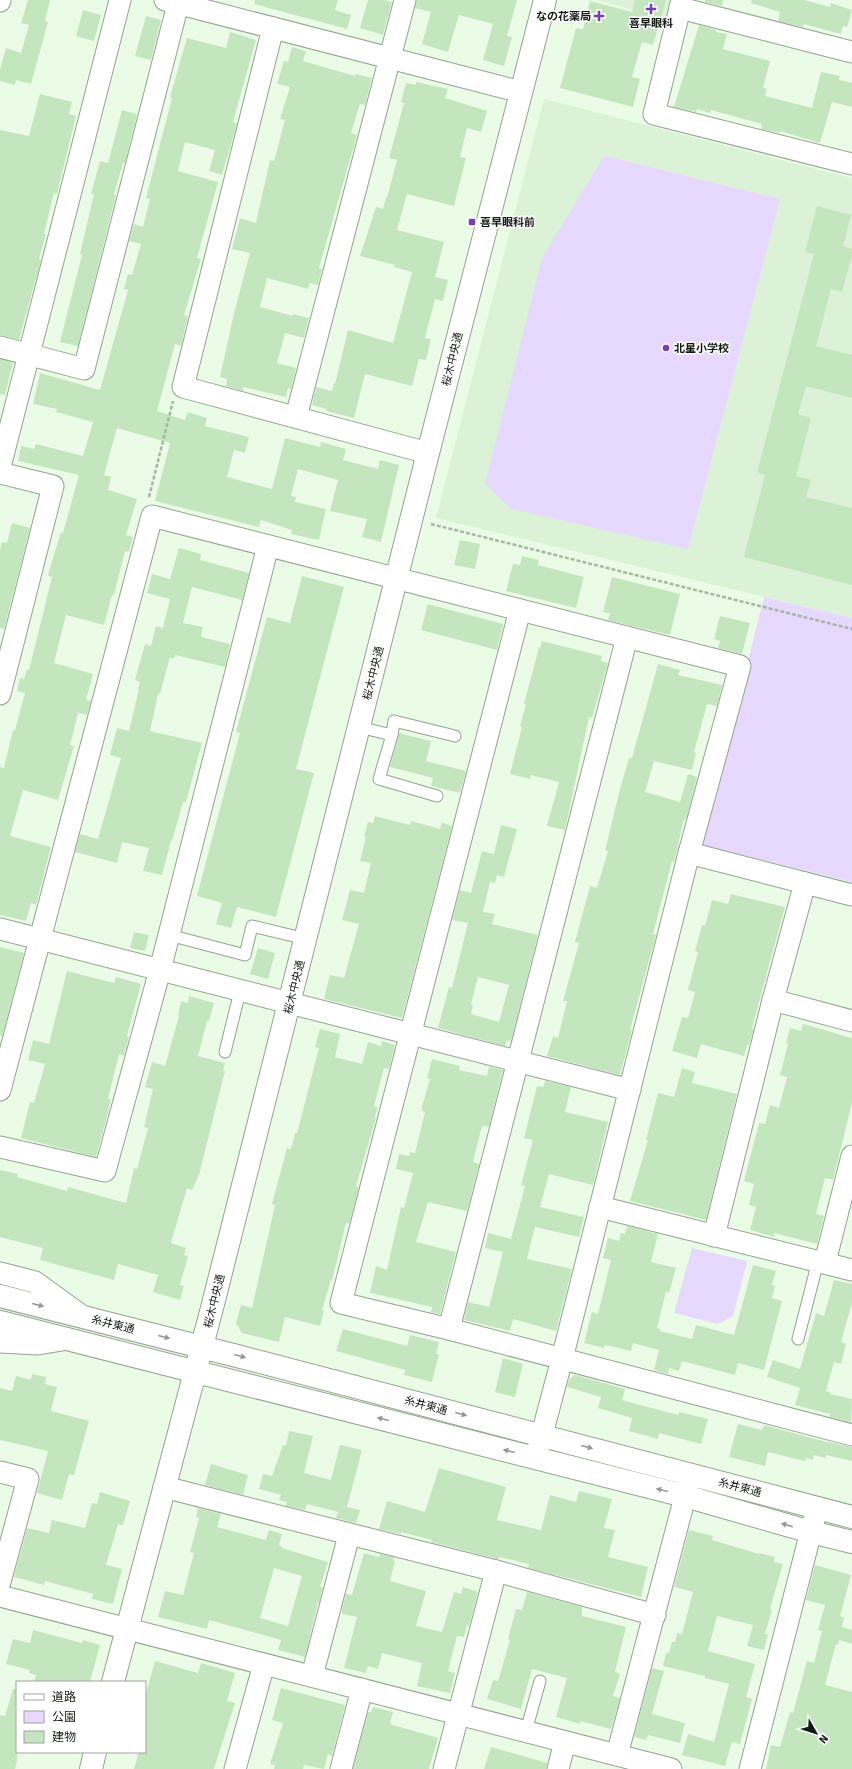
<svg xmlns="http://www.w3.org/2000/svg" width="852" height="1769" font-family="Signika,'Noto Sans JP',sans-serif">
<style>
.built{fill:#dbf2d6}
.green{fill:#e6d8ff}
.building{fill:#c4e6be;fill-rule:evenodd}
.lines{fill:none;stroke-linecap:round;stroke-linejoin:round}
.service-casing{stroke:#93a490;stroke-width:13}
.minor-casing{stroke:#93a490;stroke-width:23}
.tertiary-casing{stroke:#93a490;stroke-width:24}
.path{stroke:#a8b7a5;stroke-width:2.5;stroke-dasharray:4 2;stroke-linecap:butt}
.service{stroke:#fff;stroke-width:11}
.minor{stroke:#fff;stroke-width:21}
.tertiary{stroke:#fff;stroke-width:22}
.oneway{fill:#959894}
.poi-dot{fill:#753eb5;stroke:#fff;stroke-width:1.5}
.labels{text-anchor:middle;stroke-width:3;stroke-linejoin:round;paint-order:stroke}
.poi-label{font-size:11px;font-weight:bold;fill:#131a12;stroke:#fff;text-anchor:start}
.street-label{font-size:11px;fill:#131a12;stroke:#fff}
</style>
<rect width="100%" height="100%" fill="#eafce6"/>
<g class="built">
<polygon points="596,0 672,0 667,19"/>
<polygon points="544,99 852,178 852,618 436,518"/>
</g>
<g class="green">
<polygon points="604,156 780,199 688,549 511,509 485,484 542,258"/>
<polygon points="764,597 852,618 852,882 702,845"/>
<polygon points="692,1248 747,1261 733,1316 718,1324 674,1313"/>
</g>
<g class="building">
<polygon points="28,0 50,0 45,21 48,22 31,84 16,80 15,85 0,81 0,70 6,48 21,53 29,25 21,23"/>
<polygon points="255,0 338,0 335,10 351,15 347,29 254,4"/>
<polygon points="368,0 384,0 392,2 383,35 360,28"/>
<polygon points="417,0 517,0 507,36 512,37 504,66 483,60 493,24 459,15 448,52 422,44 431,12 415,8"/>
<polygon points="635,0 666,0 653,45 642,42 632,77 640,79 633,107 560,88 576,28 583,29 590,1 632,12"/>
<polygon points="705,0 723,0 722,6 705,2"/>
<polygon points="752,0 804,0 830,7 831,3 852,10 847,27 843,26 841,34 804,24 803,27 778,21 780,12 751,3"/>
<polygon points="83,10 101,15 94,41 76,36"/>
<polygon points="146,16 161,20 151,60 135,56"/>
<polygon points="699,25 716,30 716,32 727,34 723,49 770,61 763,88 767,89 765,96 812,108 821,72 840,76 839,80 852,83 852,107 832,102 820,143 780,131 780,133 761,129 762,124 711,110 710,113 697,109 696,112 674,107"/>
<polygon points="230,32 256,40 233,122 237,124 222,175 209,171 215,150 185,142 178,171 218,182 197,258 201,259 184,315 188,316 181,346 175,344 157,411 185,420 188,412 207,418 205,426 249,437 245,453 234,450 227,477 272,489 285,438 320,447 321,442 346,449 343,460 378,469 380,460 399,465 381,542 362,537 367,519 330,511 338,480 298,469 291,496 296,497 295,502 326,509 319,540 291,534 292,530 261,520 259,527 155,501 170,443 117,428 104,475 111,477 108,490 137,499 126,535 133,537 129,552 125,551 114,595 112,595 104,625 66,615 54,663 93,674 86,700 91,701 87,715 78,713 70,745 74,746 58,800 23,790 10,836 51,847 36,905 31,903 26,921 0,915 0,767 4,768 13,730 15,730 25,693 17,691 20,678 24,679 27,669 29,670 52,577 48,576 49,571 61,532 63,533 79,475 18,461 21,446 34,449 36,444 83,456 93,422 56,412 57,409 33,404 40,373 100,390 128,290 124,289 128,274 132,275 141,244 129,241 134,224 143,227 150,199 146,198 172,98 170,97 187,38 226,48"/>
<polygon points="292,47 306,51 303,61 355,76 356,74 372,78 365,105 360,104 351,133 357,135 319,268 322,269 318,285 310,283 308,289 267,278 260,307 293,316 293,314 309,318 304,338 285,333 277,363 296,368 291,389 288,388 286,397 243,387 243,391 226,386 227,379 220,377 234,313 250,253 232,249 240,218 256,223 270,160 274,161 285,120 280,119 290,87 277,84 284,61 288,62"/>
<polygon points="416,82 448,89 445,98 487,111 481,132 467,128 460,157 466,158 454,206 407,194 397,230 444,242 435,277 448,280 443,301 435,299 425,338 431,339 426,360 419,359 412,386 365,374 354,418 326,411 327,409 312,405 316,387 332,391 334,383 335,384 348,330 393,343 412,272 394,267 395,265 360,256 376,207 383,209 386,197 387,198 397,160 389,158 404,103 401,102 406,83 416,85"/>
<polygon points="40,94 72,102 69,114 76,116 57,194 54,193 44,234 46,234 39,259 41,260 19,340 0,335 0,130 29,136"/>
<polygon points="122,110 137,114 125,163 123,163 114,194 116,195 78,346 60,342 82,255 80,254 94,194 91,194 100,161 108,163"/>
<polygon points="817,206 851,215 843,246 852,249 852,255 842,292 831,289 816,346 852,355 852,398 806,386 798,414 811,418 796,476 811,480 806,497 852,508 852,585 744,557 765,475 757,473 814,254 805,252"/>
<polygon points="0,359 13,363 5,395 0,394"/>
<polygon points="12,523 30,528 4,629 0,628 0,550 2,542 7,543"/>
<polygon points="460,540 480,544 475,569 454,565"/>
<polygon points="179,548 201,554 200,560 249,573 242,600 192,587 183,623 203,627 201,637 230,644 225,667 175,655 174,659 170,657 160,694 158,694 150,731 202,743 186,802 183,802 172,841 171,841 162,875 143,871 149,848 122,842 117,863 75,852 80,834 98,839 121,758 110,755 117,728 129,731 139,689 138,689 140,682 135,680 145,644 151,646 156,626 163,628 170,599 147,593 152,574 170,579"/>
<polygon points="522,556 539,560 538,565 584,577 576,608 506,591 513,564 520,565"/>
<polygon points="302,576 344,587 296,769 314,773 276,917 237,907 231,928 216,924 222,903 197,896 240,733 236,732 267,617 290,623"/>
<polygon points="612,577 680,594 670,635 608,620 610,613 603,612"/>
<polygon points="428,604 503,624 497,650 421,630"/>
<polygon points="720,616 750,623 742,654 718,648 720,641 714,639"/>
<polygon points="542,641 602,656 601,661 608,663 592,718 589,717 565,830 547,826 559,782 531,775 530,779 510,774 522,727 520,726 526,704 524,704 539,647 540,648"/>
<polygon points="658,664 680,670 678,675 722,685 717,706 707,704 694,752 696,753 692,770 654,761 645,792 680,802 688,774 697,777 686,820 684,819 674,862 672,861 653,934 656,935 630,1030 632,1030 620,1075 547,1056 553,1036 558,1038 567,1001 563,1001 579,943 575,942 590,886 597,888 608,851 605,851 621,785 629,758 632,758"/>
<polygon points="399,733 431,741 426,761 466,771 460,793 431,786 433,778 390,767"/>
<polygon points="375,816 410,825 411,821 440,829 442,823 452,826 402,1018 324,999 330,975 344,978 359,924 342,920 350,890 364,893 371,863 360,861 366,837 364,836 368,822 373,823"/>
<path d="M501 825 517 829 504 877 497 875 495 883 490 882 483 912 495 914 492 924 538 935 511 1041 507 1040 505 1046 438 1028 449 987 452 988 468 923 452 920 460 890 471 893 482 851 494 854ZM478 977 509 985 499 1022 471 1014 473 1005 471 1004Z"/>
<polygon points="731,894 785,907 752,1028 754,1029 749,1045 747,1045 744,1056 701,1044 697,1058 672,1051 682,1017 688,1018 695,992 688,990 698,952 695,951 702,925 705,926 712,900 728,904"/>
<polygon points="134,932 149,935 145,951 130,948"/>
<polygon points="0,947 24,953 2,1036 0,1035"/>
<polygon points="258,948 275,953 268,979 250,974"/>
<polygon points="67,971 114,983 116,977 141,984 127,1036 129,1037 124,1056 119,1054 108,1099 111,1099 108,1113 96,1157 21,1138 30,1102 34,1103 45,1064 28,1060 33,1040 49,1044"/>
<polygon points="189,996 214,1003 209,1021 207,1021 198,1056 225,1063 223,1071 225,1071 199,1175 192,1190 187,1188 171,1243 186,1248 184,1255 188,1256 180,1285 184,1286 180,1300 153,1292 158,1275 118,1264 114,1280 40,1260 43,1248 0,1237 0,1170 18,1174 17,1177 67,1191 68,1187 126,1203 134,1168 137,1169 148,1128 144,1127 153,1089 145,1087 152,1062 165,1066 179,1016 178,1016 181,1001 188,1003"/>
<polygon points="803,1024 852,1038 852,1103 833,1180 825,1178 816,1214 824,1216 817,1244 774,1233 774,1237 750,1230 756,1207 749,1205 754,1184 744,1181 759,1123 765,1124 770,1105 779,1108 787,1077 780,1075 788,1044 786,1043 790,1028 801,1031"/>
<polygon points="320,1029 340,1034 335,1057 362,1064 368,1042 381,1046 382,1041 395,1045 389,1069 384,1068 374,1106 378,1107 375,1117 376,1118 356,1186 359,1187 349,1224 346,1223 332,1281 331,1280 322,1310 324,1311 320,1326 285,1317 279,1342 242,1333 236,1323 241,1305 252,1308 275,1205 272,1204 287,1148 291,1149 295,1133 297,1133 319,1048 315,1047"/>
<polygon points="432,1059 460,1066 459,1070 487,1076 489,1067 503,1070 489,1127 482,1126 473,1162 479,1164 467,1211 428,1202 416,1242 456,1252 440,1314 431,1312 432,1307 370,1293 376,1266 387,1270 401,1207 404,1208 413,1173 396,1169 399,1154 409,1156 410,1152 415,1153 425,1112 421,1110 430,1079 427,1078"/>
<polygon points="682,1068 695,1072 692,1083 737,1094 706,1220 630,1201 648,1140 646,1140 658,1093 674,1097"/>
<polygon points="545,1081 571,1087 565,1112 608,1122 593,1185 549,1174 540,1207 584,1217 579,1237 535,1227 527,1259 572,1269 556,1331 513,1319 510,1331 464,1320 468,1302 489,1307 503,1252 485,1248 488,1233 511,1239 525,1186 521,1185 533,1140 524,1138 537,1086 543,1087"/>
<polygon points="627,1226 658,1234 651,1262 676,1268 669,1293 666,1292 657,1328 660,1329 660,1331 692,1339 696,1325 734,1335 753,1265 776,1271 772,1285 775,1286 772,1298 782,1301 764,1370 738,1363 735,1375 682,1361 679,1371 669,1368 668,1374 654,1370 659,1350 633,1343 631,1351 605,1345 604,1348 584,1343 592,1312 598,1314 611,1260 603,1258 608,1238 619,1241 621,1233 625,1234"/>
<polygon points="834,1280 852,1284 852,1303 841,1342 846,1344 841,1364 834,1362 826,1391 830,1392 830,1394 852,1399 851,1422 830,1417 830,1414 795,1405 800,1388 767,1377 773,1360 800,1369 816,1313 824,1316"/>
<polygon points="343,1329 407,1346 410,1335 439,1342 436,1354 439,1354 432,1382 404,1375 405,1370 336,1351"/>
<polygon points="503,1358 523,1364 515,1397 495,1392"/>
<polygon points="32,1374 46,1377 45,1384 57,1387 51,1411 89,1421 74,1475 69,1474 62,1500 37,1493 48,1451 0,1440 0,1388 12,1391 16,1376 31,1380"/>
<polygon points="575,1375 625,1389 622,1400 678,1415 679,1412 708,1419 701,1444 659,1433 658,1439 629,1431 632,1418 598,1408 601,1397 567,1387 569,1379"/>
<polygon points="738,1424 762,1430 764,1425 823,1441 852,1447 852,1461 826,1455 826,1458 814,1455 813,1460 806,1458 805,1461 768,1452 765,1466 729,1457"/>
<polygon points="289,1431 313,1436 304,1473 331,1480 340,1445 362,1450 347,1507 360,1510 356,1523 336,1518 338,1512 307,1504 305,1510 286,1506 287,1502 279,1500 281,1495 259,1489 263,1474 272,1476 283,1445 286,1446"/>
<polygon points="211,1464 248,1475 243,1495 205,1485"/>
<polygon points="439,1468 506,1487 497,1520 541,1530 550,1495 576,1502 579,1491 612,1499 604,1528 615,1530 608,1557 648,1567 641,1597 528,1568 529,1564 499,1557 498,1559 431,1542 432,1540 401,1532 401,1534 379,1529 387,1501 425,1512"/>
<polygon points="100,1492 130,1501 123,1525 118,1524 106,1565 122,1569 113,1604 92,1599 93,1594 45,1581 44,1585 14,1577 27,1528 49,1533 52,1520 85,1528 92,1503 97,1504"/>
<path d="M198 1508 221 1514 217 1527 266 1540 269 1530 282 1534 279 1545 282 1547V1548L328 1562 320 1587H323L319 1603 318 1602 305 1657 278 1650 281 1640 209 1620 207 1629 158 1617 165 1591 183 1595 194 1553 190 1552 199 1518 196 1517ZM274 1568 302 1576 288 1626 260 1618Z"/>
<polygon points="689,1530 713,1536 712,1540 759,1554 759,1553 775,1557 774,1562 783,1564 770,1609 772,1610 765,1634 768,1634 764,1650 747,1646 753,1625 717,1616 708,1651 755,1664 746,1697 752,1699 740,1744 732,1742 725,1766 682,1755 688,1734 714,1742 729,1684 705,1678 705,1676 663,1666 666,1653 669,1653 672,1642 675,1642 677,1633 682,1634 693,1592 674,1587"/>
<polygon points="364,1553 379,1557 380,1554 394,1557 393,1560 395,1561 390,1581 426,1591 416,1626 442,1632 454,1592 461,1594 463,1587 478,1592 469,1626 467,1625 464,1637 457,1636 448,1671 455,1673 450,1693 417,1686 422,1663 382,1653 378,1669 368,1666 366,1673 344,1668 357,1617 342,1614 342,1609 346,1594 352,1595"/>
<polygon points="815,1565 851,1575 840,1616 844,1618 842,1627 852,1630 852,1644 839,1640 838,1645 836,1644 825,1685 852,1692 852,1769 766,1769 771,1745 780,1747 790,1712 793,1713 807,1661 814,1663 822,1631 818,1630 825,1605 806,1600"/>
<polygon points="527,1592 582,1607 582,1616 626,1627 615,1672 620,1674 613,1696 620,1698 611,1729 580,1721 580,1724 556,1717 567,1678 532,1669 521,1709 487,1699 493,1680 498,1681 510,1640 508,1639 516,1609 522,1610"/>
<polygon points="33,1630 82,1643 83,1640 100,1645 90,1682 34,1682 36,1675 29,1673 30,1670 6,1664 13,1639 30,1643"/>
<polygon points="155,1661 198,1673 201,1663 235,1673 227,1701 235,1703 214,1769 134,1769 139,1752 145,1752 145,1697"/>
<polygon points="652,1668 664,1671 652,1714 685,1723 680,1743 648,1735 646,1740 634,1737"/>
<polygon points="281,1688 345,1705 332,1756 328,1754 324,1769 304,1765 303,1769 274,1769 275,1765 270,1764 283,1723 272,1720"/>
<polygon points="13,1689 17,1689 17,1761 15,1769 0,1769 0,1715 5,1716"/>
<polygon points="373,1707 393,1712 390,1724 438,1738 429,1769 353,1769 368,1712 371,1712"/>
<polygon points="491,1747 547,1763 546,1769 484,1769"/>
</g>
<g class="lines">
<defs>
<g id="service">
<polyline points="359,727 392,735 394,721 455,736"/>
<polyline points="392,735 379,779 437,796"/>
<polyline points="169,935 245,955 252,926 306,939"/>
<polyline points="225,1052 240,991"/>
<polyline points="798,1339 818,1261"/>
<polyline points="526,1731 540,1681"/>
</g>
<g id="minor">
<polyline points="165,0 521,92"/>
<polyline points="682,0 654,114 852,164"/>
<polyline points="0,1 0,0"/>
<polyline points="680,8 852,52"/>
<polyline points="273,28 183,387 428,453"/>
<polyline points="0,347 84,369 178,4"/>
<polyline points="296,417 405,0"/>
<polyline points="0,467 120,0"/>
<polyline points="0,473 53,486 0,694"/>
<polyline points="520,610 341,1303 449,1329 852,1435"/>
<polyline points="689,853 852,895"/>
<polyline points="0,929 630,1090"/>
<polyline points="773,1000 852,1021"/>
<polyline points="0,1090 152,516 740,666 689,853 562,1359 537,1453"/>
<polyline points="0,1147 105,1171 160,970 268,546"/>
<polyline points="600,1207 852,1270"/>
<polyline points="714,1236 773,1000 805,883"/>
<polyline points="825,1262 852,1156"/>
<polyline points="0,1273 35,1282 82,1316"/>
<polyline points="449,1329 627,637"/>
<polyline points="0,1342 38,1344 68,1339"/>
<polyline points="0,1472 28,1479 0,1582"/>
<polyline points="164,1487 496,1571 655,1615"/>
<polyline points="0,1596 671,1769"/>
<polyline points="312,1676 349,1535"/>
<polyline points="617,1755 690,1478"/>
<polyline points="235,1769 264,1664"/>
<polyline points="341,1769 362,1689"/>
<polyline points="444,1769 496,1571"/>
<polyline points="558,1769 565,1742"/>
<polyline points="750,1769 817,1508"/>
</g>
<g id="tertiary">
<polyline points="0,1296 241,1357 852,1517"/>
<polyline points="0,1322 685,1496 811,1532 852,1542"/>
<polyline points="113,1682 212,1308 428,453 545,0"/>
<polyline points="91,1769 95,1752"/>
</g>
</defs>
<use href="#service" class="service-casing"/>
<use href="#minor" class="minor-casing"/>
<use href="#tertiary" class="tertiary-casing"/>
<g class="path">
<polyline points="149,497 173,401"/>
<polyline points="431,524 852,629"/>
</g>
<use href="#service" class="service"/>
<use href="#minor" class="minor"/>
<use href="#tertiary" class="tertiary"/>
</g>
<defs><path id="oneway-solid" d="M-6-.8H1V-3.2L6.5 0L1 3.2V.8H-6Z"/></defs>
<g class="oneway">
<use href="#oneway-solid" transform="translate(38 1305) rotate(14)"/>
<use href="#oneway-solid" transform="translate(164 1337) rotate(14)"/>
<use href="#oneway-solid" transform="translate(240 1356) rotate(15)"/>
<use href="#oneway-solid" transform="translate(461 1414) rotate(15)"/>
<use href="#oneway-solid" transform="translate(383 1419) rotate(-166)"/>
<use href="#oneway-solid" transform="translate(587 1447) rotate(15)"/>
<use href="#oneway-solid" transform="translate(509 1451) rotate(-166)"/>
<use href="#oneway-solid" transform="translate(662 1490) rotate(-166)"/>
<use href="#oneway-solid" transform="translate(787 1525) rotate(-164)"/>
</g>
<g class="poi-dot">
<path d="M649 3h4v4h4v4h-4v4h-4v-4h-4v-4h4z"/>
<path d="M597 10h4v4h4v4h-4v4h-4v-4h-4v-4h4z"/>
<rect x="468" y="218" width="8" height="8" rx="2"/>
<circle cx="666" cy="348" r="4"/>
</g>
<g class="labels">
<g class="poi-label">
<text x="591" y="20" text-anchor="end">なの花薬局</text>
<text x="651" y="27" text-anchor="middle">喜早眼科</text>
<text x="480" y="226">喜早眼科前</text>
<text x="674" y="352">北星小学校</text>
</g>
<g class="street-label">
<text transform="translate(452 359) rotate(-76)" y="4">桜木中央通</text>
<text transform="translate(373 673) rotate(-76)" y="4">桜木中央通</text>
<text transform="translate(294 987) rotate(-76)" y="4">桜木中央通</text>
<text transform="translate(214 1301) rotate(-76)" y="4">桜木中央通</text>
<text transform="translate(113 1324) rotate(14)" y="4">糸井東通</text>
<text transform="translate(426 1405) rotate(15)" y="4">糸井東通</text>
<text transform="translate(740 1487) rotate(15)" y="4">糸井東通</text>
</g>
</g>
<rect x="16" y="1681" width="130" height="72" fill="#ffffff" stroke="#a1a3a0"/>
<rect x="24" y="1694" width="20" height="6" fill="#ffffff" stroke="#a1a3a0"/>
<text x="52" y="1701" font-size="12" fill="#131a12">道路</text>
<rect x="24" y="1711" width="20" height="12" fill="#e6d8ff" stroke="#a1a3a0"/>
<text x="52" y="1721" font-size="12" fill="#131a12">公園</text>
<rect x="24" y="1731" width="20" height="12" fill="#c4e6be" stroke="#a1a3a0"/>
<text x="52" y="1741" font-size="12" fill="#131a12">建物</text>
<g transform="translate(816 1733) rotate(129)" stroke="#ffffff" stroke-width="3" paint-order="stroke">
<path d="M0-3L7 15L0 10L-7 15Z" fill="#131a12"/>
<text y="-6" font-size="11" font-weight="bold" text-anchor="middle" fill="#131a12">N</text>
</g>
</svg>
